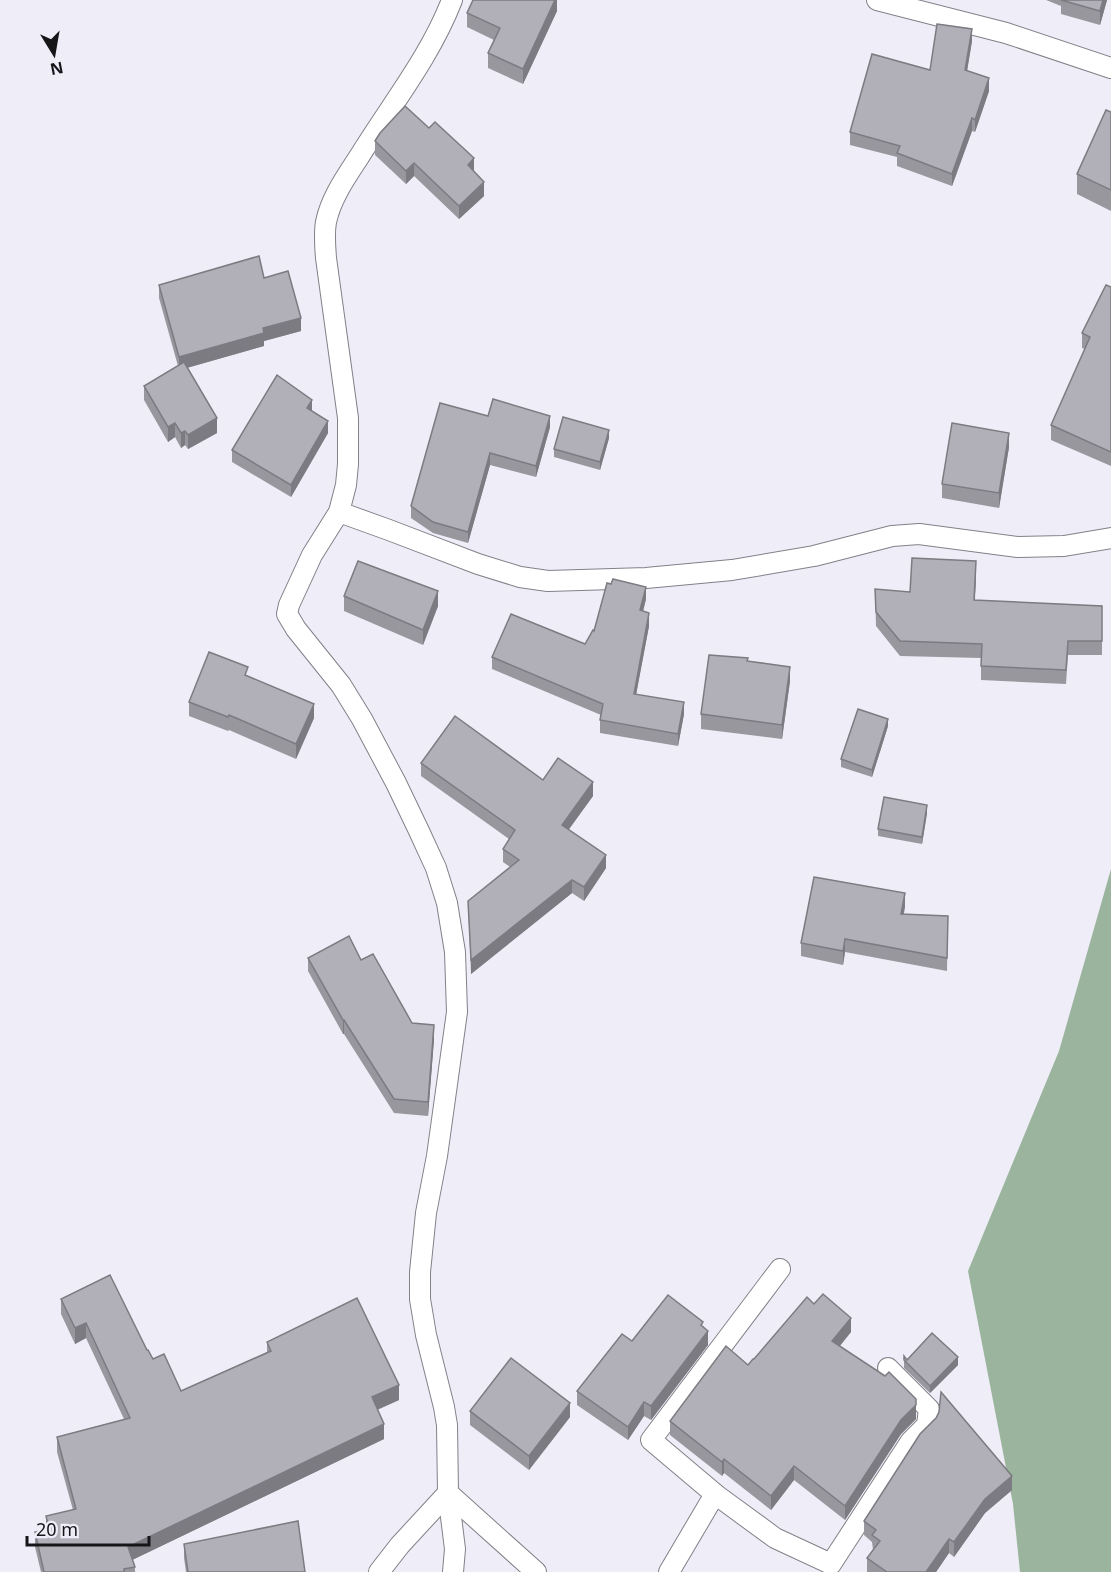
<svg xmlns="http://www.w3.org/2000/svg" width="1111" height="1572" font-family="'Noto Sans',sans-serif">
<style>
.forest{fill:#9bb49e}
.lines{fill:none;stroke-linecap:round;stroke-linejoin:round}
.service-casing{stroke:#828088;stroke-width:22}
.service{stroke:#fff;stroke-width:20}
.wall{fill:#98979e}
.shaded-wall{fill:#7c7b81}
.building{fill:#b1b0b8;stroke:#7c7b81;stroke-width:1.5}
</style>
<rect width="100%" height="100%" fill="#efedf7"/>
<polygon class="forest" points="1111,869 1111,1572 1020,1572 1013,1504 968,1271 1059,1051"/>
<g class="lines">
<defs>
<g id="service">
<path d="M452 0C430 57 391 105 359 157 346 177 331 198 326 222 324 233 325 246 326 258L348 418V464L346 485 339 512 312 555 289 605 287 614 296 629 341 685 362 719 396 783 419 831 436 868 447 903 455 952 457 1012 437 1156 426 1213 420 1272V1299L426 1335 444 1407 447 1425 448 1493 455 1549 453 1572"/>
<polyline points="877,0 1006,33 1111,68"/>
<polyline points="339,512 389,530 478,564 520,577 548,581 646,578 732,570 814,556 892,536 919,534 1018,547 1064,546 1111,538"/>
<polyline points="780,1269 651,1440 715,1494 775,1538 831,1564 911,1441 927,1425 929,1409 888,1368"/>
<polyline points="448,1493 536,1572"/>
<polyline points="379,1572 400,1545 448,1493"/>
<polyline points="669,1572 715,1494"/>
</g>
</defs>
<use href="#service" class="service-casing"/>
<use href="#service" class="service"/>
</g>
<g class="wall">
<polygon points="557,0 557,11 523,84 488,68 488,53 494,40 467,27 467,13"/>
<polygon points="1046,0 1107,0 1100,25 1061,14 1061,6"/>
<polygon points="972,41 967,71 989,91 975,132 972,131 952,186 897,166 897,157 850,145 850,132 930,70"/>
<polygon points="1111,112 1111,211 1077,194 1077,174"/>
<polygon points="375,141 474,171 484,196 459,219 414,176 406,184 375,155"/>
<polygon points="264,278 301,331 264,341 264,346 187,368 217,433 188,449 185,445 181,448 175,437 168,442 144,400 144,386 178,366 159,298 159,285"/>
<polygon points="1111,287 1111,466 1051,440 1051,425 1085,349 1082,348 1082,333"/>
<polygon points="312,411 328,433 291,497 232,462 232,450"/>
<polygon points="488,416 550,427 536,477 490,465 468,543 433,533 411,518 411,506"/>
<polygon points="609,438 600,470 554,457 554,449"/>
<polygon points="1009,447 999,508 942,498 942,484"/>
<polygon points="976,575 975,600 1102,606 1102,655 1068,655 1066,684 981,680 981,658 900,656 876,626 875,589 910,592"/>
<polygon points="344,596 438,606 423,645 344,611"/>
<polygon points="646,599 643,611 649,626 636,694 684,714 678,746 600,733 600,720 601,715 492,669 492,657 585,644 594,631"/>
<polygon points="748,661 790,681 782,739 701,729 701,714"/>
<polygon points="248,676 314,718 296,759 229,730 228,731 189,716 189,702"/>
<polygon points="888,726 872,777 841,767 841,759"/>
<polygon points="421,763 543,780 593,796 568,830 606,868 584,901 572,893 471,974 468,901 510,867 503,862 503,849 509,839 421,776"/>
<polygon points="927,813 922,844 878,836 878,829"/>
<polygon points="905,906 904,914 948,916 947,971 845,952 843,965 801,956 801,943"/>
<polygon points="308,958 361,960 412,1023 434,1039 428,1116 394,1113 344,1034 343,1034 308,971"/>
<polygon points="61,1299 147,1350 153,1359 181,1391 267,1352 267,1342 399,1400 377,1410 384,1439 132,1560 135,1567 135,1572 41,1572 35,1547 35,1532 46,1529 46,1516 73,1510 57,1452 57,1437 124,1419 86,1338 75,1344 61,1314"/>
<polygon points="814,1304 851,1332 840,1346 916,1413 916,1419 901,1434 845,1520 794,1480 771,1510 724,1473 722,1476 670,1435 670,1421 748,1365"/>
<polygon points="703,1328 708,1345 651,1420 644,1416 628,1440 577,1405 577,1391 632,1341"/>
<polygon points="904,1356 907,1360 958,1365 930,1393 904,1368"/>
<polygon points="470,1411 570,1417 529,1470 470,1425"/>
<polygon points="936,1418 1012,1490 985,1513 954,1557 949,1553 936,1572 867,1572 867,1558 873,1550 872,1542 864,1535 864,1521"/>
<polygon points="184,1544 305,1572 186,1572 184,1558"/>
</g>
<g class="shaded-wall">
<polygon points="555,0 557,0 557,11 523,84 523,69"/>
<polygon points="1103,0 1107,0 1100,25 1100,11"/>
<polygon points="972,29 972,41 965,83 965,70"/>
<polygon points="989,78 989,91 975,132 975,120"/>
<polygon points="972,118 972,131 952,186 952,174"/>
<polygon points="474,158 474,172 468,165"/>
<polygon points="414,163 414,176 406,184 406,171"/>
<polygon points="484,182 484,196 459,219 459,206"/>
<polygon points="301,318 301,331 264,341 264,346 179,370 179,357 263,328"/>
<polygon points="312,400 312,412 307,408"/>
<polygon points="550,416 550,427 536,477 536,466"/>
<polygon points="217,418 217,433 188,449 188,435"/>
<polygon points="328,421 328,433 291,497 291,485"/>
<polygon points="175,423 175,437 168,442 168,427"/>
<polygon points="609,430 609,438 600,470 600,462"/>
<polygon points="185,431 185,445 181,448 181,433"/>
<polygon points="1009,433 1009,447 999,508 999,493"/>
<polygon points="490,453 490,465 468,543 468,532"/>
<polygon points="976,561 976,575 974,614 974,600"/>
<polygon points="646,587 646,599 640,623 640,610"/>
<polygon points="438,591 438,606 423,645 423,630"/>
<polygon points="649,613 649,626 634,706 634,694"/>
<polygon points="790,667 790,681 782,739 782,725"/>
<polygon points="684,702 684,714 678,746 678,734"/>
<polygon points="314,704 314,718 296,759 296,744"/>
<polygon points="888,719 888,726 872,777 872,770"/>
<polygon points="593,782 593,796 562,839 562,825"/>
<polygon points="927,805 927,813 922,844 922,837"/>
<polygon points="606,855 606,868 584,901 584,887"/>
<polygon points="572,880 572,893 471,974 471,960"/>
<polygon points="905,893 905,906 901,927 901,914"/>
<polygon points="845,939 845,952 843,965 843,951"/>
<rect x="343" y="1020" width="1" height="14"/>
<polygon points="434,1025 434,1039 428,1116 428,1102"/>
<polygon points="851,1318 851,1332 832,1355 832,1341"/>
<polygon points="86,1323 86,1338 75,1344 75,1328"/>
<polygon points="708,1331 708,1345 651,1420 651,1406"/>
<polygon points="958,1357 958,1365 930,1393 930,1386"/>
<polygon points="399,1385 399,1400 372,1412 372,1397"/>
<polygon points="916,1399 916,1419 901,1434 845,1520 845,1506 901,1420"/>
<polygon points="644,1402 644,1416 628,1440 628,1427"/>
<polygon points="570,1403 570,1417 529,1470 529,1456"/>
<polygon points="384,1424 384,1439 128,1562 128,1547"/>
<polygon points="724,1459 724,1473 722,1476 722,1462"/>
<polygon points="794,1466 794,1480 771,1510 771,1496"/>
<polygon points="1012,1476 1012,1490 985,1513 954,1557 954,1542 985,1499"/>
<polygon points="949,1539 949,1553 936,1572 926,1572"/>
</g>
<g class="building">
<polygon points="473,0 555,0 523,69 488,53 500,28 467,13"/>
<polygon points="1061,0 1103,0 1100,11"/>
<polygon points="937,24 972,29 965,70 989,78 975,120 972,118 952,174 897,153 900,146 850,132 872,54 930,70"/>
<polygon points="405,106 429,128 435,122 474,158 468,165 484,182 459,206 414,163 406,171 375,141 380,133"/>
<polygon points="1106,110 1111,112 1111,190 1077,174"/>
<polygon points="259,256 264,278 288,271 301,318 263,328 264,333 179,357 159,285"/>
<polygon points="1106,285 1111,287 1111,452 1051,425 1090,337 1082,333"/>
<polygon points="184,362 217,418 188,435 185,431 181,433 175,423 168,427 144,386"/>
<polygon points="277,375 312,400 307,408 328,421 291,485 232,450"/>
<polygon points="493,399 550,416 536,466 490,453 468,532 433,522 411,506 440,403 488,416"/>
<polygon points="563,417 609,430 600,462 554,449"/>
<polygon points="952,423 1009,433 999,493 942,484"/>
<polygon points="912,558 976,561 974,600 1102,606 1102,641 1068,641 1066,670 981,666 982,644 900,641 876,612 875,589 910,592"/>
<polygon points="358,561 438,591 423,630 344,596"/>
<polygon points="613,579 646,587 640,610 649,613 634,694 684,702 678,734 600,720 603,704 492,657 511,614 585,644 593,630 594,631 607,583 611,584"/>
<polygon points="209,652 248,667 245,675 314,704 296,744 229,715 228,717 189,702"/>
<polygon points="709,655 748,658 747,661 790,667 782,725 701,714"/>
<polygon points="858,709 888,719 872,770 841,759"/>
<polygon points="455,716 543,780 558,758 593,782 562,825 606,855 584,887 572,880 471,960 468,901 519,860 503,849 515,830 421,763"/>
<polygon points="884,797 927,805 922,837 878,829"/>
<polygon points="814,877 905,893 901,914 948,916 947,958 845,939 843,951 801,943"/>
<polygon points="349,936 361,960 373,954 412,1023 434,1025 428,1102 394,1099 344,1020 343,1020 308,958"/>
<polygon points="110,1275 147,1350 148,1350 153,1359 164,1354 181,1391 271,1351 267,1342 357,1298 399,1385 372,1397 384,1424 128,1547 135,1567 124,1569 124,1572 44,1572 35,1532 49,1529 46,1516 76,1509 57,1437 130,1418 86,1323 75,1328 61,1299"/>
<polygon points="823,1294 851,1318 832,1341 885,1376 889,1372 916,1399 916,1405 901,1420 845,1506 794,1466 771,1496 724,1459 722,1462 670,1421 726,1346 748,1365 753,1359 754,1359 807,1297 814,1304"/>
<polygon points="668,1295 703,1322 701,1325 708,1331 651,1406 644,1402 628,1427 577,1391 622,1334 632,1341"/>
<polygon points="932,1333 958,1357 930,1386 904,1360 904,1356 907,1360"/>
<polygon points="511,1358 570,1403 529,1456 470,1411"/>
<polygon points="941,1392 1012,1476 985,1499 954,1542 949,1539 926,1572 887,1572 867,1558 880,1541 872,1535 876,1530 864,1521 920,1434 936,1418 939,1412"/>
<polygon points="298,1521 305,1572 188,1572 184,1544"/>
</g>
<g transform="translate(54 54) rotate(169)" stroke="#efedf7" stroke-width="4.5" paint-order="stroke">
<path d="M0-4.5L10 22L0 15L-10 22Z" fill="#161619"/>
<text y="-9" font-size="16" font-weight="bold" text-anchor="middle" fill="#161619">N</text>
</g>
<path d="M27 1536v9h122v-9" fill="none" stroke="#161619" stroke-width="3"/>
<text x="36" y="1536" font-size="18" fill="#161619" stroke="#efedf7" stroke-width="4.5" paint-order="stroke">20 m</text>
</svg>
